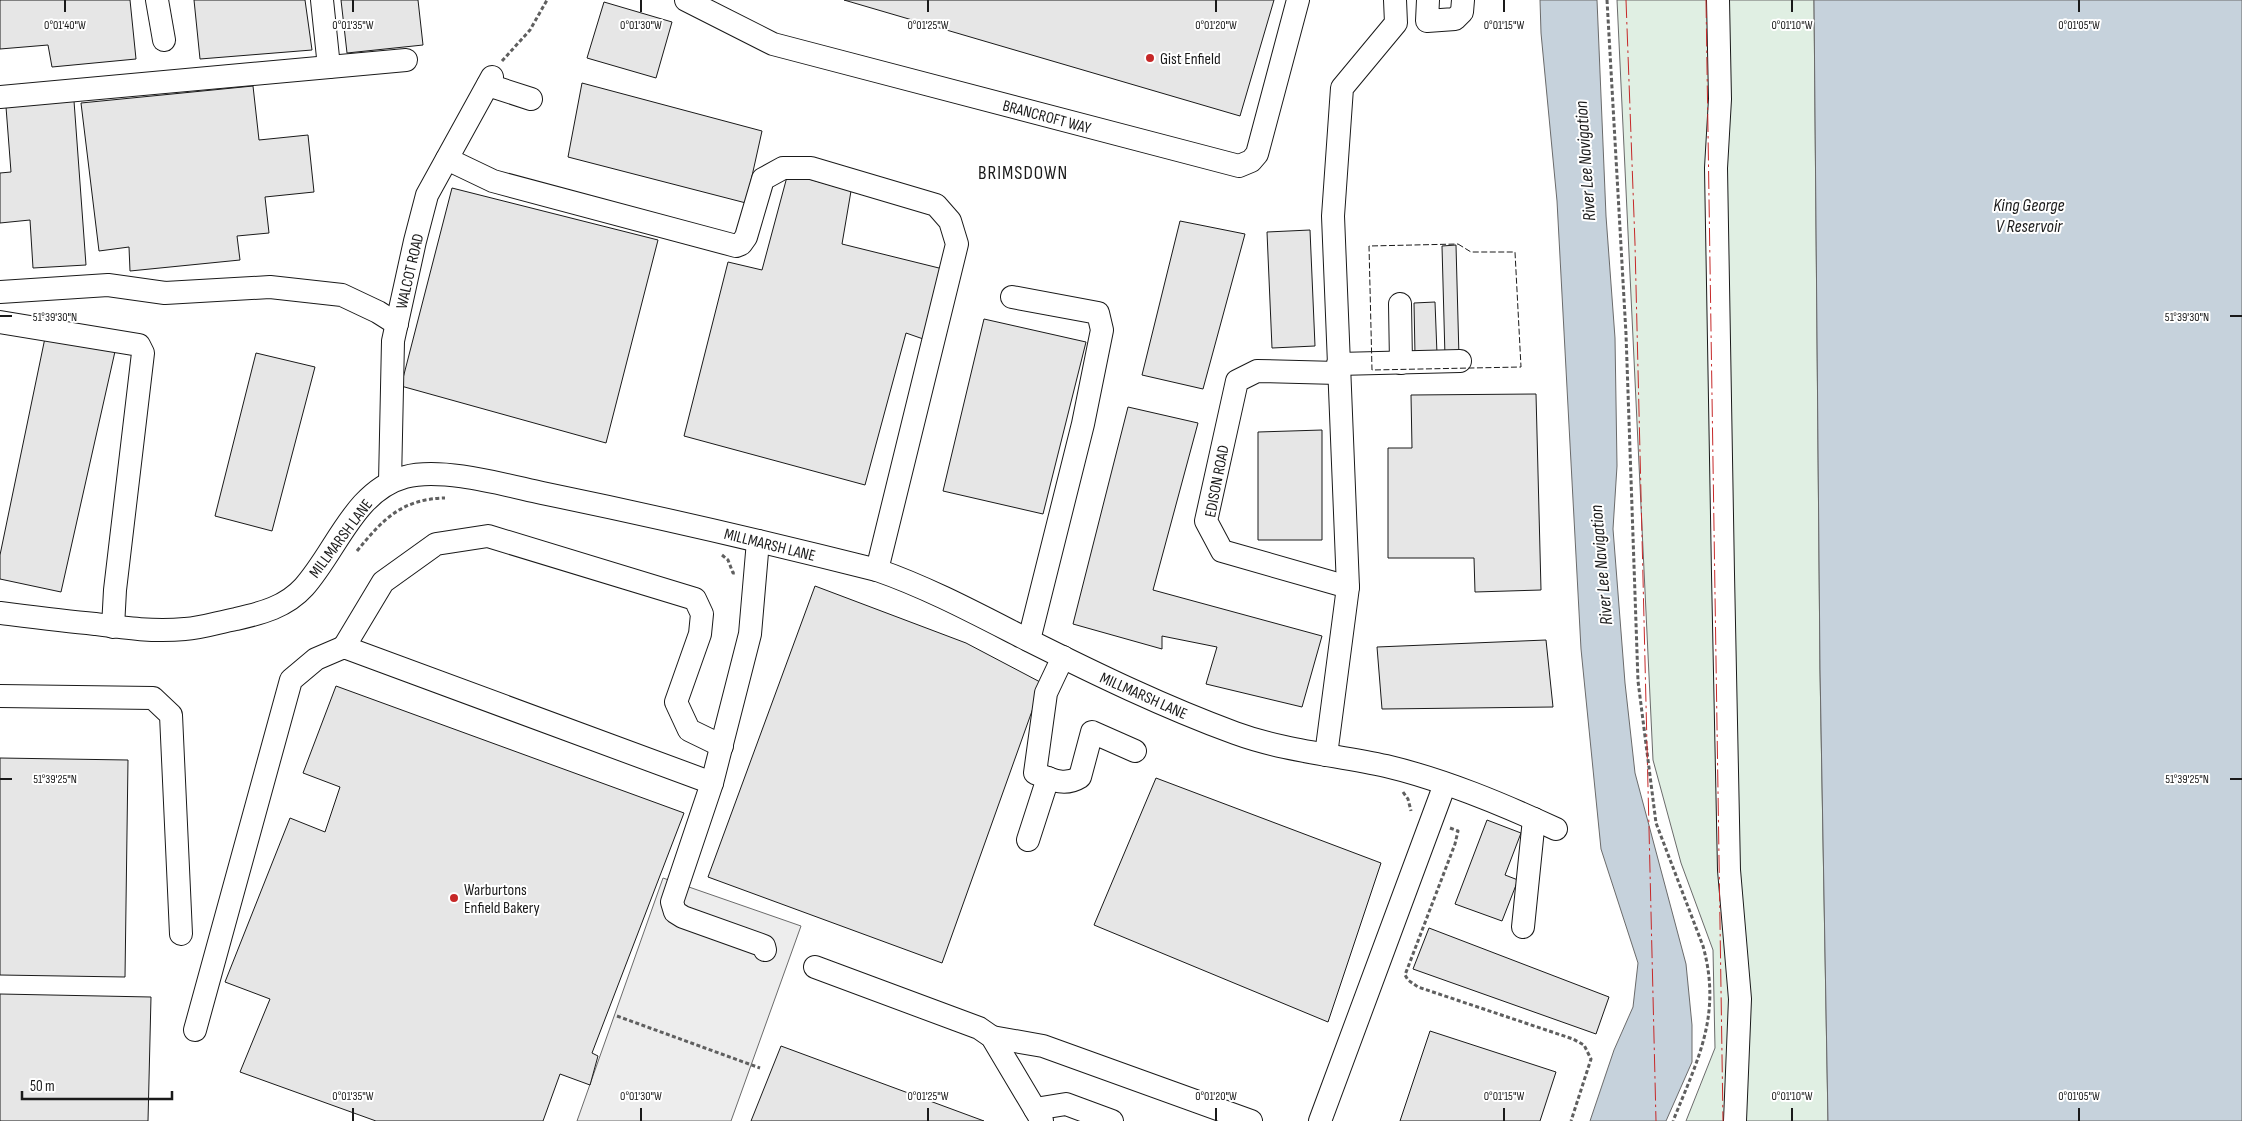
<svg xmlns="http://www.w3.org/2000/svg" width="2242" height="1121" font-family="'Sofia Sans Condensed',sans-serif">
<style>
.green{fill:#e0efe3;stroke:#6a6a6a}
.parking{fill:#ededed;stroke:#6a6a6a}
.water{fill:#c6d2dc;stroke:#6a6a6a}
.building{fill:#e6e6e6;stroke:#1a1a1a}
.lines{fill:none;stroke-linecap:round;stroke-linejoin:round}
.minor-casing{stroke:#1a1a1a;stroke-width:24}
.path{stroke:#5f5f5f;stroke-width:3;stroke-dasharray:4 2.5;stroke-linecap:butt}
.minor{stroke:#fff;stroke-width:22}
.fence{stroke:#1a1a1a;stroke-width:1;stroke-dasharray:6 2.5;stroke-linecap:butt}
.power{stroke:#c62828;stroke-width:1;stroke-dasharray:18 4 2.5 4;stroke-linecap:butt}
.ticks{fill:none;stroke:#1a1a1a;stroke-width:2}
.poi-dot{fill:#c62828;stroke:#fff;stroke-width:2}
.labels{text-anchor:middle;stroke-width:4;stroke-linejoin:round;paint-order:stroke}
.poi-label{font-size:16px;fill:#1a1a1a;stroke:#fff;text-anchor:start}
.street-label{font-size:16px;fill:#1a1a1a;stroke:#fff}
.water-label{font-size:18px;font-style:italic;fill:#1a1a1a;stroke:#fff}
.quarter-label{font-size:19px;letter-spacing:1px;fill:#1a1a1a;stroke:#fff}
.ticks-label{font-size:12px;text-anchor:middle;fill:#1a1a1a;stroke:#fff;stroke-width:4;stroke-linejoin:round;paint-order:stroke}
</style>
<rect width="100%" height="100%" fill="#fff"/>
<polygon class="green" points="1617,0 1814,0 1820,669 1828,1121 1686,1121 1715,1048 1713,950 1681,863 1653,760"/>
<polygon class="parking" points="663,878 801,926 731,1121 577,1121"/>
<g class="water">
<polygon points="1540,0 1597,0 1606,216 1615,338 1617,466 1613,529 1625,683 1635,773 1686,964 1692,1025 1692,1062 1666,1121 1590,1121 1614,1050 1633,1007 1638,963 1601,849 1581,649 1557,201 1541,33"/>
<polygon points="1814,0 2242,0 2242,1121 1828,1121 1820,669"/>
</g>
<g class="building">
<polygon points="0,0 130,0 136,59 52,67 48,45 0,49"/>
<polygon points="194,0 305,0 312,50 200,59"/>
<polygon points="341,0 418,0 423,45 347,53"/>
<polygon points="844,0 1274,0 1240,116"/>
<polygon points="604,2 672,22 656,78 587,58"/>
<polygon points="582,83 762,131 746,203 568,157"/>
<polygon points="253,86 259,140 308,135 314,192 265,197 269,233 237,236 240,260 130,271 129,247 99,251 81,103"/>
<polygon points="74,101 86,265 33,268 30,220 0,223 0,173 11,172 6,107"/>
<polygon points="788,173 851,191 842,244 943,269 929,341 906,333 865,485 684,436 728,262 762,270"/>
<polygon points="452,188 658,240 606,443 401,386"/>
<polygon points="1180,221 1245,234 1203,389 1142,375"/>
<polygon points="1310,230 1315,346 1272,348 1267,232"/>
<polygon points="1456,245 1459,357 1445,357 1442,246"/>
<polygon points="1435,302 1437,354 1415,355 1414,303"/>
<polygon points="984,319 1086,342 1043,514 943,491"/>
<polygon points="46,333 116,347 61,592 0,579 0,555"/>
<polygon points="256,353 315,367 272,531 215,516"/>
<polygon points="1536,394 1541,590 1475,592 1474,558 1388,558 1388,448 1412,448 1411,395"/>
<polygon points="1128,407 1198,423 1153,590 1322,636 1302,707 1206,684 1217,647 1162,636 1162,649 1073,624"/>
<polygon points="1322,430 1322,540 1258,540 1258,432"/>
<polygon points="815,586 966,643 1042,683 942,963 708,877"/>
<polygon points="1546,640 1553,707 1382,709 1377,647"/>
<polygon points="336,686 684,813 592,1053 598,1056 590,1085 560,1074 543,1121 376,1121 240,1072 270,999 225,982 290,818 325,832 340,787 303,773"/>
<polygon points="0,758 128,760 125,977 0,975"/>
<polygon points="1156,778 1381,863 1328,1022 1094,925"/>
<polygon points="1487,820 1521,833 1505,875 1518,880 1502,921 1455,904"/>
<polygon points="1429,928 1609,997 1596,1034 1413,969"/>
<polygon points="0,994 151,997 148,1121 0,1121"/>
<polygon points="1430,1031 1556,1072 1540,1121 1400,1121"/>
<polygon points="781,1046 984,1121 751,1121"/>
</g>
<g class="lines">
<defs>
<g id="minor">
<polyline points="157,0 164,40"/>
<polyline points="322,0 329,67"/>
<polyline points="686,0 773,44 1239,166 1251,161 1257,154 1298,0"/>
<polyline points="1428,0 1427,21 1455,19 1462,12 1463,0"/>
<polyline points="1718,0 1720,99 1716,168 1723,574 1729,870 1740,999 1735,1121"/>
<polyline points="488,85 531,99"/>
<polyline points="0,97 406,60"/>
<polyline points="447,159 493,181 736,246 741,244 746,237 763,179 783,168 811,168 936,205 950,221 957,244 877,570"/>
<polyline points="0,292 108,285 165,293 270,287 342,295 378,312 397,324"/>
<polyline points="1012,297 1098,313 1102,330 1083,424 1029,640"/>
<polyline points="1400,304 1401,363"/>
<polyline points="0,322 139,345 143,353 115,590 113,627"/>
<polyline points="1338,364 1460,361"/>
<polyline points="1338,373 1257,371 1237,381 1206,521 1222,551 1348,587"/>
<polyline points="390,482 393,341 415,241 427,195 492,77"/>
<polyline points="758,541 750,634 712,783 672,902 675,912 683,917 764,946 765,950"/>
<path d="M0 613C32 617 63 621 95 624 125 628 154 632 185 629 203 628 219 622 236 619 262 613 286 607 304 587 337 550 354 491 405 477 442 467 505 485 542 493 654 516 766 542 877 570 929 588 979 615 1028 640 1096 674 1164 707 1235 733 1284 751 1336 755 1386 766 1445 780 1502 804 1556 829"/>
<polyline points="344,647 383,582 436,544 488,536 695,599 702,614 700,634 676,702 689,730 722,746"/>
<path d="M1063 657 1046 693 1035 773C1050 779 1064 787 1080 777L1092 732 1135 751"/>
<polyline points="0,696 153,698 171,715 181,934"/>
<polyline points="1326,755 1348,587 1333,216 1342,88 1396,23 1395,0"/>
<polyline points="1028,840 1048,778"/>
<polyline points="1523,927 1534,819"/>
<polyline points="815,967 979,1028 992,1037 1042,1121"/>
<polyline points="195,1030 291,680 316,659 344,647 712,783"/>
<polyline points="992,1037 1043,1046 1251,1121"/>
<polyline points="1035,1109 1066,1104 1112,1121"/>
<polyline points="1320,1121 1445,784"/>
</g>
</defs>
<use href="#minor" class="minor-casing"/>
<g class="path">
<path d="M1607 0 1626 334 1638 681 1656 823 1703 946C1722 1015 1698 1059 1673 1121"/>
<polyline points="502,61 530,30 547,0"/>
<path d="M357 551C383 519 402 499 445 498"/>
<polyline points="722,555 728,560 733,573 735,573"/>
<polyline points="1403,792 1408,799 1411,811"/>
<polyline points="1450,828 1458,831 1455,844 1405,975 1408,980 1418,987 1573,1039 1584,1045 1591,1059 1571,1121"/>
<polyline points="617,1016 760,1068"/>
</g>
<use href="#minor" class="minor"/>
<polygon class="fence" points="1458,244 1471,252 1515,252 1521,367 1372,370 1369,246"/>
<g class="power">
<polyline points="1626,0 1635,244 1656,1121"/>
<polyline points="1706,0 1723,1121"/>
</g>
</g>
<path class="ticks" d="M65 0V12M353 0V12M641 0V12M928 0V12M1216 0V12M1504 0V12M1792 0V12M2079 0V12M0 316H12M2230 316H2242M0 779H12M2230 779H2242M353 1108V1121M641 1108V1121M928 1108V1121M1216 1108V1121M1504 1108V1121M1792 1108V1121M2079 1108V1121"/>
<g class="poi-dot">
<circle cx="1150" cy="58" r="5"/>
<circle cx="454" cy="898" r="5"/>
</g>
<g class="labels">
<g class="poi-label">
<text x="1160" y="64">Gist Enfield</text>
<text x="464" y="895">Warburtons<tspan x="464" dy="18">Enfield Bakery</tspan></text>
</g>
<g class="street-label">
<text transform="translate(1047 116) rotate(15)" y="6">BRANCROFT WAY</text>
<text transform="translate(409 271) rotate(-77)" y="6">WALCOT ROAD</text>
<text transform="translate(1216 481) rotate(-79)" y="6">EDISON ROAD</text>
<text transform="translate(340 538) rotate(-53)" y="6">MILLMARSH LANE</text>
<text transform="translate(770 544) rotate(14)" y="6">MILLMARSH LANE</text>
<text transform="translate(1144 695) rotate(24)" y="6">MILLMARSH LANE</text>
</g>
<g class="water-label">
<text transform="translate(1585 161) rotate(-94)" y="6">River Lee Navigation</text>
<text x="2029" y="211">King George<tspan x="2029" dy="21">V Reservoir</tspan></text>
<text transform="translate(1601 565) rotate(-95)" y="6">River Lee Navigation</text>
</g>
<g class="quarter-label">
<text x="1023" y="179">BRIMSDOWN</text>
</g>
</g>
<g class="ticks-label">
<text x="65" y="29">0°01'40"W</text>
<text x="353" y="29">0°01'35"W</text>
<text x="641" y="29">0°01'30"W</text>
<text x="928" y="29">0°01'25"W</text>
<text x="1216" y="29">0°01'20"W</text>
<text x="1504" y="29">0°01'15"W</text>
<text x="1792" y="29">0°01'10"W</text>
<text x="2079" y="29">0°01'05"W</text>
<text x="55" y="321">51°39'30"N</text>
<text x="2187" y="321">51°39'30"N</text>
<text x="55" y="783">51°39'25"N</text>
<text x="2187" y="783">51°39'25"N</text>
<text x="353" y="1100">0°01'35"W</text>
<text x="641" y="1100">0°01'30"W</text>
<text x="928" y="1100">0°01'25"W</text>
<text x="1216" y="1100">0°01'20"W</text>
<text x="1504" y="1100">0°01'15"W</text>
<text x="1792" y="1100">0°01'10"W</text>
<text x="2079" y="1100">0°01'05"W</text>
</g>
<path d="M22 1091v8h150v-8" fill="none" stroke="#1a1a1a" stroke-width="2.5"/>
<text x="30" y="1091" font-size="15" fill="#1a1a1a" stroke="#ffffff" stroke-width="4" paint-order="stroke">50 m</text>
</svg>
